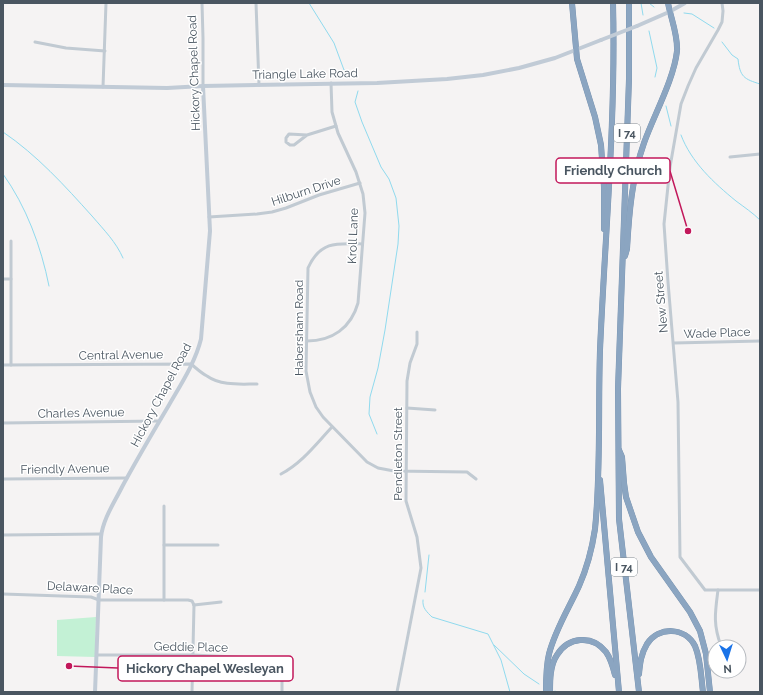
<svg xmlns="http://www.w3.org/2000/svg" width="763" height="695" font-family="Raleway,sans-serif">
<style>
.green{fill:#c3f1d5}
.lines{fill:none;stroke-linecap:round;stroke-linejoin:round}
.stream{stroke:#90daee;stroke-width:1}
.highway-casing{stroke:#7690ad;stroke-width:6}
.street{stroke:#c1cad2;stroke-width:3}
.secondary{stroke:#c1cbd6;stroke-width:4}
.highway{stroke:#8ba5c1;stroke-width:5.5}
.secondary-bridge{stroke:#c1cbd6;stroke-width:4}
.labels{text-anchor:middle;stroke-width:3;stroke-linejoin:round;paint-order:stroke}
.shield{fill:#fff;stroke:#808990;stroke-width:1}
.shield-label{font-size:11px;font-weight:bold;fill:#4a5661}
.street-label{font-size:12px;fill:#4a5661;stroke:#fff}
.leader{fill:none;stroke:#c2185b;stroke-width:1.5}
.callout-dot{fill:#c2185b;stroke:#fff;stroke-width:1.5}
.callout{fill:#fff;stroke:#c2185b;stroke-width:1.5}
.callout-label{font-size:13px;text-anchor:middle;font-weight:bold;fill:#4a5661}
</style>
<rect width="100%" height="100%" fill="#f5f3f3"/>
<polygon class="green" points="96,617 95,657 57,656 57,620"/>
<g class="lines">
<g class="stream">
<polyline points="309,3 334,43 344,70 355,76"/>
<polyline points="641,3 643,15"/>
<polyline points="649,3 654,7"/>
<polyline points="684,13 692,14 714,28"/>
<polyline points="649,31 657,68 655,77"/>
<path d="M722 42 732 55 738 59C740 77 744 79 760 84"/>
<polyline points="358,91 355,102 362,122 381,167 389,179 396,198 399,226 398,244 385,330 378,368 370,397 369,414 377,434"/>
<polyline points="666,106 671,126"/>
<path d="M3 132C37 155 65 186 92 216 104 230 116 242 123 258"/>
<path d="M681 135C691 162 714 183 736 201 744 207 753 213 760 220"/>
<path d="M3 174C26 206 41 246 49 286"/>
<polyline points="425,592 429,555"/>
<path d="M423 600C422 608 427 612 432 617L488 634 501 660 510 692"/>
<polyline points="494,645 524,674 539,684"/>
<polyline points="555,691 555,692"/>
</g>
<defs>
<g id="highway">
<polyline points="572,3 577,59 595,117 601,145 604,187 604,229"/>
<polyline points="629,3 629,79 618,389 619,519 639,692"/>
<path d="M625 256 627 249C629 213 632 177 644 143 654 115 674 79 677 51 678 35 671 19 668 3"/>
<polyline points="619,450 622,457 624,483 626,497 638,532 651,557 690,612 700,631 706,654 710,692"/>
<polyline points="600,480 619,692"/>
<path d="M639 674C640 663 641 654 647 644 659 626 685 627 695 646 701 660 701 677 703 692"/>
<path d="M546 692C546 679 546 666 549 654 555 630 569 608 579 586 587 568 592 549 595 529 601 470 598 410 600 350 605 235 616 119 613 3"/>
<path d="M550 692C550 680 550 665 557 655 568 637 592 634 606 652 611 659 613 667 615 675"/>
</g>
</defs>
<use href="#highway" class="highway-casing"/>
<g class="street">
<polyline points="202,3 203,38 203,86"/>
<polyline points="256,3 259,85"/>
<polyline points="722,3 723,11 722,22 718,30 696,68 688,86 681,104 670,167 664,224 668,282 678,402 680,557 705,590 760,590"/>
<polyline points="35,42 66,48 105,51"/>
<polyline points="103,87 106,3"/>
<polyline points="307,135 289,134 286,138 286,142 290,145 294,145 307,135 336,126"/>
<polyline points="730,157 760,154"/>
<polyline points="209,217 257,214 272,212 286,208 319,195 360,183"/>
<polyline points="11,241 11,365"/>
<path d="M362 244C337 243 320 241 308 268L306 371 310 392 316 407 323 417 367 462 378 468 394 471 467 472 476 479"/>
<polyline points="3,279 11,279"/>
<path d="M307 341C332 341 351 328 358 303L365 213 363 194 356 172 338 133 332 112 331 83"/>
<polyline points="674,343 760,341"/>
<path d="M3 365 191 364C196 368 201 373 207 376 221 386 240 384 257 384"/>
<polyline points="407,408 435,410"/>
<polyline points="3,423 159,421"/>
<path d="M281 474C302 463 316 444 332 427"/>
<polyline points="3,479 127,478"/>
<polyline points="164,506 164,600"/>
<polyline points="3,535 101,534"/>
<polyline points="164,545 218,545"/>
<path d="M718 590C715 613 713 624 721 646"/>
<polyline points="3,594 91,597 99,600 188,600 192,601 194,605"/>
<polyline points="194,605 221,602"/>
<polyline points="97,655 193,655 276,659 280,660 282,664 282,692"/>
<polyline points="192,692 194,605"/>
<polyline points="397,692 421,568 417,537 406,501 407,381 410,363 417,344 417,332"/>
</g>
<g class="secondary">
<polyline points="637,26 669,12 685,3"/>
<polyline points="3,85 167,88 203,86 377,83 447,79 483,75 519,68 555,58 601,40"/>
<path d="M95 692 101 537C103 519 114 503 122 487 137 459 153 432 169 405 181 384 195 363 201 339L210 231 203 86"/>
</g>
<use href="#highway" class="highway"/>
<polyline class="secondary-bridge" points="601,40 637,26"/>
</g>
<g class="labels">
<g class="shield">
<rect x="614" y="124" width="26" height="18" rx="3"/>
<rect x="611" y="558" width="26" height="18" rx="3"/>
</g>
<g class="shield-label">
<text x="627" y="137">I 74</text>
<text x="624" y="571">I 74</text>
</g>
<g class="street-label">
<text transform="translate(194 73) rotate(-92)" y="4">Hickory Chapel Road</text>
<text transform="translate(305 74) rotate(-1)" y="4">Triangle Lake Road</text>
<text transform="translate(306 191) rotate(-18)" y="4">Hilburn Drive</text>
<text transform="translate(353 236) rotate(-88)" y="4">Kroll Lane</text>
<text transform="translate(661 302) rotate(-95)" y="4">New Street</text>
<text transform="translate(299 328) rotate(-90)" y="4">Habersham Road</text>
<text transform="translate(717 333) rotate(-2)" y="4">Wade Place</text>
<text transform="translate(121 355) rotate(-1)" y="4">Central Avenue</text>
<text transform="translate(161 395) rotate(-62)" y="4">Hickory Chapel Road</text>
<text transform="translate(81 413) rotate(-1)" y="4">Charles Avenue</text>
<text transform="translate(398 454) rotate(-90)" y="4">Pendleton Street</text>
<text transform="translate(65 469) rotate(-1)" y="4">Friendly Avenue</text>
<text transform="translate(90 588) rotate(3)" y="4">Delaware Place</text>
<text transform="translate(191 647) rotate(1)" y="4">Geddie Place</text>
</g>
</g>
<path class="leader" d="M688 231L670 171M69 666L118 668"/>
<g class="callout-dot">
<circle cx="688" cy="231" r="4"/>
<circle cx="69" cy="666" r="4"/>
</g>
<g class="callout">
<rect x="556" y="158" width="114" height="25" rx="4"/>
<rect x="118" y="656" width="175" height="25" rx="4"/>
</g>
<g class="callout-label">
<text x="613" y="175">Friendly Church</text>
<text x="205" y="673">Hickory Chapel Wesleyan</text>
</g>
<rect width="763" height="695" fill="none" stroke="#4a5661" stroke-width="8"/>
<g transform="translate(727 659) rotate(176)"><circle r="19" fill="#ffffff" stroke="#b7bbc0"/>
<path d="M0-3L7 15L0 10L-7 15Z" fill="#1a73e8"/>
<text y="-6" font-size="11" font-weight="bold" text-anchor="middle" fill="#4a5661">N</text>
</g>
</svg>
